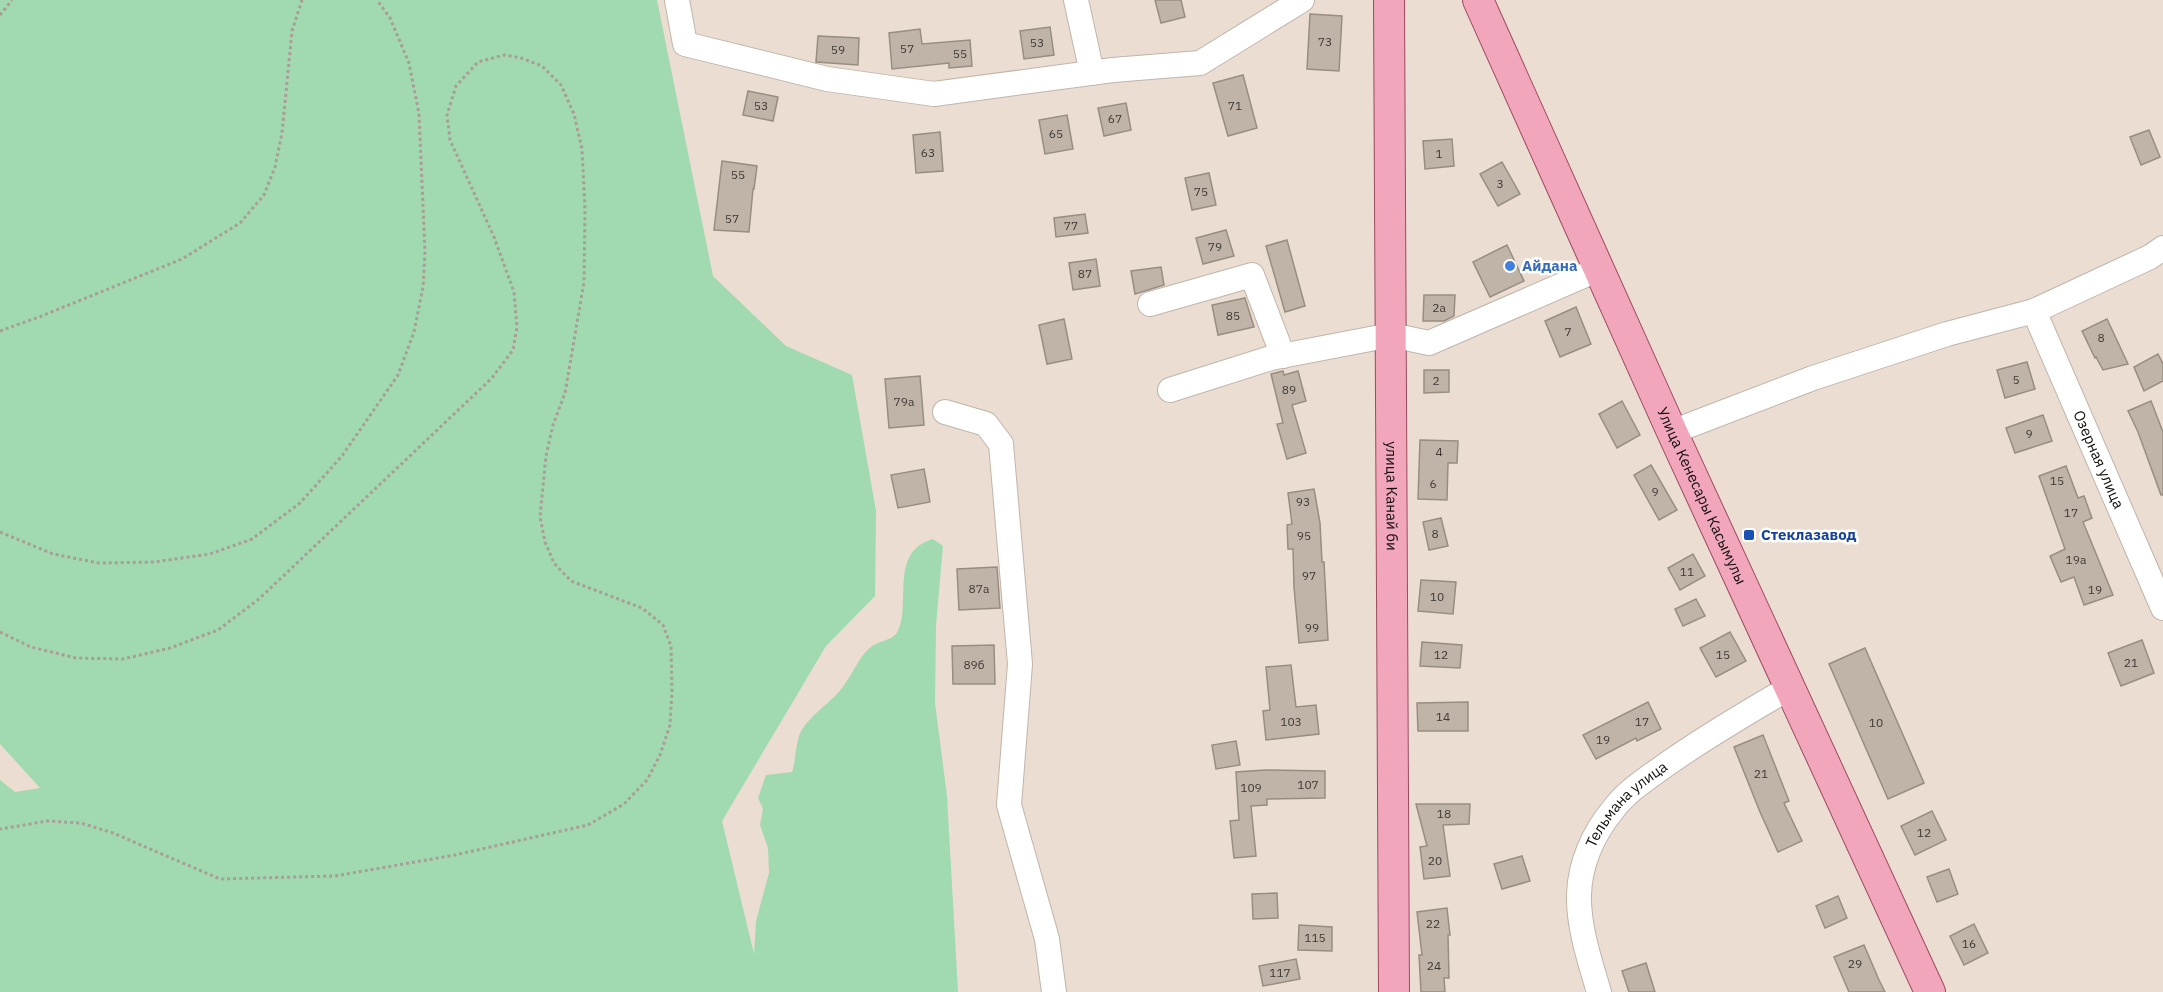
<svg xmlns="http://www.w3.org/2000/svg" width="2163" height="992" font-family="'IBM Plex Sans',sans-serif">
<style>
.green{fill:#a1d9b0}
.building{fill:#c0b4a8;stroke:#988d81;stroke-width:1.5}
.lines{fill:none;stroke-linecap:round;stroke-linejoin:round}
.minor-casing{stroke:#c2b4aa;stroke-width:26}
.major-casing{stroke:#9d4a60;stroke-width:32}
.path{stroke:#a99e95;stroke-width:3;stroke-dasharray:3 3;stroke-linecap:butt}
.minor{stroke:#fff;stroke-width:24}
.major{stroke:#f1a6bb;stroke-width:30}
.shop-dot{fill:#3f7fe0;stroke:#fff;stroke-width:2}
.transit-dot{fill:#1a4fb4;stroke:#fff;stroke-width:2}
.labels{text-anchor:middle;stroke-width:5;stroke-linejoin:round;paint-order:stroke}
.number-label{font-size:12px;fill:#3e3832}
.shop-label{font-size:15px;font-weight:bold;fill:#366cbe;stroke:#fff;text-anchor:start}
.street-label{font-size:15px;fill:#130e0b;stroke:#fff}
.transit-label{font-size:15px;font-weight:bold;fill:#164399;stroke:#fff;text-anchor:start}
</style>
<rect width="100%" height="100%" fill="#ebddd2"/>
<path class="green" d="M0 0H657L713 276 786 346 852 375 876 511 875 596 826 646 722 821 754 954 756 921 769 873 768 848 760 825 763 809 758 798 766 775 792 772C796 761 795 748 799 736 806 717 830 704 842 688 851 677 860 655 871 647 878 641 890 641 896 634 899 630 901 622 902 617 906 585 896 550 933 539L943 546 936 625 935 703 947 796 958 992H0V780L15 792 40 788 0 744Z"/>
<g class="building">
<polygon points="1155,0 1181,0 1185,17 1161,23"/>
<polygon points="1310,14 1342,16 1339,71 1307,69"/>
<polygon points="1050,27 1054,55 1024,59 1020,31"/>
<polygon points="920,29 922,44 970,40 972,66 949,68 949,63 892,69 889,33"/>
<polygon points="818,36 859,38 858,65 816,62"/>
<polygon points="1243,75 1257,128 1228,136 1213,83"/>
<polygon points="748,91 778,97 773,121 743,115"/>
<polygon points="1126,103 1131,130 1104,136 1098,108"/>
<polygon points="1067,115 1073,149 1045,154 1039,120"/>
<polygon points="2149,130 2160,157 2141,165 2130,137"/>
<polygon points="940,132 943,171 916,173 913,135"/>
<polygon points="1452,139 1454,166 1425,169 1423,141"/>
<polygon points="722,161 757,166 754,189 753,189 749,232 714,230"/>
<polygon points="1502,162 1520,194 1498,206 1480,174"/>
<polygon points="1209,173 1216,205 1192,210 1185,178"/>
<polygon points="1085,214 1088,233 1056,237 1054,218"/>
<polygon points="1226,230 1234,256 1203,264 1196,238"/>
<polygon points="1287,240 1305,306 1285,312 1266,246"/>
<polygon points="1507,245 1524,281 1490,297 1473,262"/>
<polygon points="1096,259 1100,286 1073,290 1069,263"/>
<polygon points="1161,267 1164,285 1135,294 1131,271"/>
<polygon points="1424,295 1455,295 1454,316 1444,321 1423,321"/>
<polygon points="1245,298 1254,327 1218,335 1212,305"/>
<polygon points="1576,307 1591,344 1560,357 1545,321"/>
<polygon points="1064,319 1072,359 1047,364 1039,325"/>
<polygon points="2107,319 2128,364 2103,370 2096,357 2095,358 2082,331"/>
<polygon points="2158,354 2163,364 2163,381 2144,391 2134,367"/>
<polygon points="2027,362 2035,389 2005,398 1997,370"/>
<polygon points="1424,370 1449,370 1449,392 1424,393"/>
<polygon points="1283,371 1284,375 1298,371 1306,401 1292,405 1306,453 1287,459 1277,424 1283,423 1271,374"/>
<polygon points="920,376 924,425 889,428 885,379"/>
<polygon points="1622,401 1640,435 1617,448 1599,414"/>
<polygon points="2151,401 2163,432 2163,495 2161,495 2138,432 2128,411"/>
<polygon points="2043,415 2052,441 2015,453 2006,428"/>
<polygon points="1420,440 1458,441 1457,463 1448,463 1447,500 1418,499"/>
<polygon points="1651,465 1677,510 1659,520 1634,475"/>
<polygon points="2066,466 2078,498 2084,496 2092,518 2083,522 2113,595 2084,605 2074,577 2061,582 2050,556 2065,549 2039,476"/>
<polygon points="924,469 930,502 898,508 891,475"/>
<polygon points="1314,489 1320,523 1322,562 1324,562 1328,640 1299,643 1294,587 1293,549 1288,549 1287,525 1292,524 1288,493"/>
<polygon points="1441,518 1448,546 1429,550 1423,522"/>
<polygon points="1693,554 1705,576 1680,590 1668,568"/>
<polygon points="997,567 1000,608 959,610 957,569"/>
<polygon points="1421,580 1456,582 1453,614 1418,611"/>
<polygon points="1696,599 1705,616 1683,626 1675,609"/>
<polygon points="1730,632 1746,661 1716,677 1700,648"/>
<polygon points="2142,640 2154,673 2121,686 2108,653"/>
<polygon points="1422,642 1462,645 1460,668 1420,666"/>
<polygon points="994,645 995,684 953,684 952,646"/>
<polygon points="1865,648 1924,783 1888,799 1829,664"/>
<polygon points="1291,665 1296,707 1316,705 1319,734 1266,740 1263,711 1270,710 1266,667"/>
<polygon points="1468,702 1468,731 1418,731 1417,703"/>
<polygon points="1648,702 1661,729 1637,741 1636,738 1596,759 1583,735"/>
<polygon points="1763,735 1789,801 1784,803 1802,841 1778,852 1760,812 1734,747"/>
<polygon points="1236,741 1240,765 1216,769 1212,745"/>
<polygon points="1265,770 1325,771 1325,798 1267,799 1267,805 1251,806 1256,856 1234,858 1230,821 1239,820 1236,772"/>
<polygon points="1416,804 1470,804 1469,824 1443,825 1450,876 1424,879 1420,847 1427,846"/>
<polygon points="1932,811 1946,840 1915,855 1901,826"/>
<polygon points="1522,856 1530,881 1502,889 1494,864"/>
<polygon points="1949,869 1958,894 1937,902 1927,877"/>
<polygon points="1277,893 1278,918 1253,919 1252,894"/>
<polygon points="1838,896 1847,918 1825,928 1816,906"/>
<polygon points="1447,908 1450,935 1448,935 1449,978 1444,978 1445,992 1421,992 1419,955 1422,955 1417,912"/>
<polygon points="1974,924 1988,953 1964,965 1950,936"/>
<polygon points="1299,925 1332,927 1332,951 1298,950"/>
<polygon points="1864,945 1879,980 1885,992 1849,992 1834,957"/>
<polygon points="1296,959 1300,979 1263,986 1259,966"/>
<polygon points="1646,963 1655,992 1629,992 1622,971"/>
</g>
<g class="lines">
<defs>
<g id="minor">
<polyline points="677,0 685,44 827,79 934,94 1113,70 1200,63 1302,0"/>
<polyline points="1076,0 1092,73"/>
<polyline points="1150,304 1252,275 1283,356"/>
<path id="s1" d="M2034 311 2163 608"/>
<polyline points="1170,390 1271,358 1391,335 1429,343 1599,269"/>
<polyline points="945,412 986,424 1001,444 1020,664 1009,805 1047,939 1054,992"/>
<polyline points="1672,432 1813,378 1947,334 2034,311 2150,257 2163,248"/>
<path id="s2" d="M1599 992C1590 962 1578 926 1579 894 1580 864 1593 834 1612 811 1624 794 1643 781 1660 769 1702 739 1746 713 1791 687"/>
</g>
<g id="major">
<path id="s3" d="M1389 0 1394 992"/>
<path id="s4" d="M1478 0 1672 432 1930 992"/>
</g>
</defs>
<use href="#minor" class="minor-casing"/>
<use href="#major" class="major-casing"/>
<g class="path">
<polyline points="0,15 12,0"/>
<polyline points="0,331 39,317 182,259 240,223 264,195 275,167 282,133 292,31 302,0"/>
<polyline points="0,532 53,554 99,563 154,562 210,554 252,539 300,503 342,456 398,375 414,332 423,287 425,252 419,114 409,63 390,18 377,0"/>
<polyline points="0,632 31,647 76,658 123,659 170,648 218,630 259,599 492,378 513,350 517,327 514,292 494,237 450,140 447,115 456,86 478,62 504,55 521,58 542,66 561,85 574,114 582,149 585,209 584,282 565,393 553,425 546,456 540,517 545,542 554,563 571,581 642,608 663,625 671,646 672,691 670,725 660,755 647,780 624,804 588,825 455,855 335,876 220,879 113,833 81,823 47,821 0,829"/>
</g>
<use href="#minor" class="minor"/>
<use href="#major" class="major"/>
</g>
<circle class="shop-dot" cx="1510" cy="266" r="6"/>
<rect class="transit-dot" x="1743" y="529" width="12" height="12" rx="3"/>
<g class="labels">
<g class="number-label">
<text x="1325" y="46">73</text>
<text x="1037" y="47">53</text>
<text x="907" y="53">57</text>
<text x="838" y="54">59</text>
<text x="960" y="58">55</text>
<text x="761" y="110">53</text>
<text x="1235" y="110">71</text>
<text x="1115" y="123">67</text>
<text x="1056" y="138">65</text>
<text x="928" y="157">63</text>
<text x="1439" y="158">1</text>
<text x="738" y="179">55</text>
<text x="1500" y="188">3</text>
<text x="1201" y="196">75</text>
<text x="732" y="223">57</text>
<text x="1071" y="230">77</text>
<text x="1215" y="251">79</text>
<text x="1085" y="278">87</text>
<text x="1439" y="312">2а</text>
<text x="1233" y="320">85</text>
<text x="1568" y="336">7</text>
<text x="2101" y="342">8</text>
<text x="2016" y="384">5</text>
<text x="1436" y="385">2</text>
<text x="1289" y="394">89</text>
<text x="904" y="406">79а</text>
<text x="2029" y="438">9</text>
<text x="1439" y="456">4</text>
<text x="2057" y="485">15</text>
<text x="1433" y="488">6</text>
<text x="1655" y="496">9</text>
<text x="1303" y="506">93</text>
<text x="2071" y="517">17</text>
<text x="1435" y="538">8</text>
<text x="1304" y="540">95</text>
<text x="2076" y="564">19а</text>
<text x="1687" y="576">11</text>
<text x="1309" y="580">97</text>
<text x="979" y="593">87а</text>
<text x="2095" y="594">19</text>
<text x="1437" y="601">10</text>
<text x="1312" y="632">99</text>
<text x="1441" y="659">12</text>
<text x="1723" y="659">15</text>
<text x="2131" y="667">21</text>
<text x="974" y="669">89б</text>
<text x="1443" y="721">14</text>
<text x="1291" y="726">103</text>
<text x="1642" y="726">17</text>
<text x="1876" y="727">10</text>
<text x="1603" y="744">19</text>
<text x="1761" y="778">21</text>
<text x="1308" y="789">107</text>
<text x="1251" y="792">109</text>
<text x="1444" y="818">18</text>
<text x="1924" y="837">12</text>
<text x="1435" y="865">20</text>
<text x="1433" y="928">22</text>
<text x="1315" y="942">115</text>
<text x="1969" y="948">16</text>
<text x="1855" y="968">29</text>
<text x="1434" y="970">24</text>
<text x="1280" y="977">117</text>
</g>
<g class="shop-label">
<text x="1522" y="271">Айдана</text>
</g>
<g class="street-label">
<text dy="5" stroke="none"><textPath href="#s1" startOffset="162">Озерная улица</textPath></text>
<text dy="5" stroke="none"><textPath href="#s3" startOffset="496">улица Канай би</textPath></text>
<text dy="5" stroke="none"><textPath href="#s4" startOffset="544">Улица Кенесары Касымулы</textPath></text>
<text dy="5" stroke="none"><textPath href="#s2" startOffset="206">Тельмана улица</textPath></text>
</g>
<g class="transit-label">
<text x="1761" y="540">Стеклазавод</text>
</g>
</g>
</svg>
